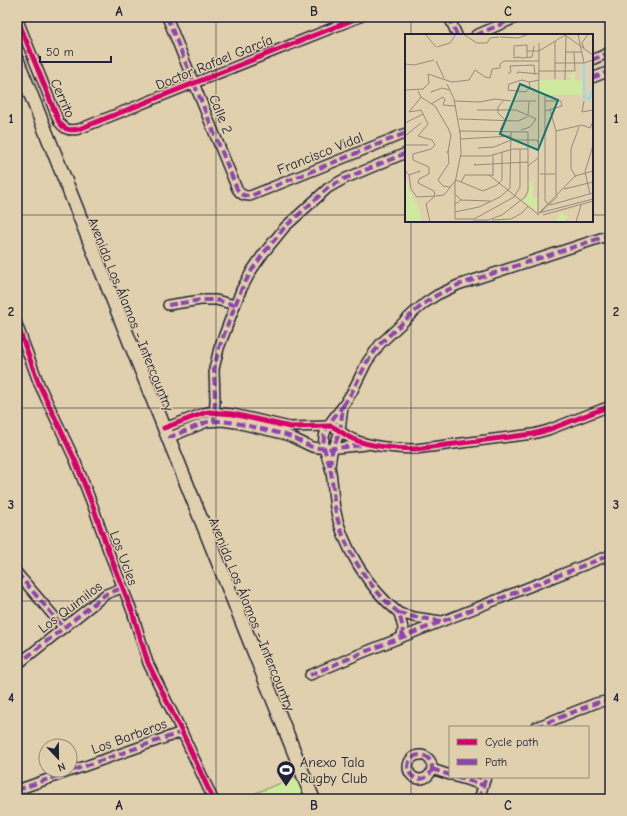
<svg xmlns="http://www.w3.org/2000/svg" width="627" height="816" font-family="'Comic Neue',sans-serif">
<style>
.park{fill:#cfe99f;stroke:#78866d}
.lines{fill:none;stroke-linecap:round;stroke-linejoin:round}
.street-casing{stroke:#22223b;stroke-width:12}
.secondary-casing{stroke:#22223b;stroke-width:16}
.street{stroke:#e1d0ad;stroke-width:9}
.secondary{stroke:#e1d0ad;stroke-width:13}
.quiet{stroke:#8e44ad;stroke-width:4;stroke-dasharray:8 4;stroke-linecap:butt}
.cycleway-casing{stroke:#e1d0ad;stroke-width:8}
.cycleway{stroke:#d6006c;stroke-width:5}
.grid{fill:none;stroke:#22223b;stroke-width:1;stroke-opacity:0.55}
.labels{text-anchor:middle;stroke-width:3;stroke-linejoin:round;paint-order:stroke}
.street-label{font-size:14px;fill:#22223b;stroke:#e1d0ad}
.poi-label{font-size:14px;fill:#22223b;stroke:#e1d0ad;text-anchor:start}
.inset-river{fill:none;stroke:#91daf2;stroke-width:2}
.inset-road{fill:none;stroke:#958a7f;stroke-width:1}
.view{fill:#0f766e;fill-opacity:0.15;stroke:#0f766e;stroke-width:2}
.inset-edge{fill:none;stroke:#22223b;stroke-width:2}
.neatline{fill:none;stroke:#22223b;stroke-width:1.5}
.grid-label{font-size:13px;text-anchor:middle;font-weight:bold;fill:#22223b}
</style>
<rect width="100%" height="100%" fill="#e1d0ad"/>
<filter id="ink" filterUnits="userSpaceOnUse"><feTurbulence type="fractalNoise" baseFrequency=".025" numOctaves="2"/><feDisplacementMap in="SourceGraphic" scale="8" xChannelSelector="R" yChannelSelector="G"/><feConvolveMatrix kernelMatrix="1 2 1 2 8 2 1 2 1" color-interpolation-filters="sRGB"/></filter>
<g filter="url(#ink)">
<polygon class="park" points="299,776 308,799 240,799"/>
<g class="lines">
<defs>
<g id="street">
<path d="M167 17 237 189C241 195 244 196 250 196L406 133"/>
<polyline points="449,17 457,35"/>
<path d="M17 18 59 122C65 130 69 131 79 129L360 17"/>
<polyline points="476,35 518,17"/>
<polyline points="592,60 610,52"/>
<polyline points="592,78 610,71"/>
<polyline points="168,305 201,300 216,300 235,305"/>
<polyline points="17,324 39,384 75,460 94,509 108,550 132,611 148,663 182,732 213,799"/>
<polyline points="343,406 352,392 367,362 380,344 413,313 425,303 437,295 458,285 610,235"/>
<polyline points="214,421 215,400 214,369 219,348 241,290 252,270 263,254 285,227 328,188 344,179 406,153"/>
<path d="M164 428 204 413 209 412 233 414 290 427 331 426C339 429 345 436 353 439 368 446 397 449 415 449L533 434 548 430 610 406"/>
<polyline points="168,438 207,422 222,421 236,423 283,434 291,437 312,447 319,448 328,449 366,445"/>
<path d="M330 466 332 452 340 431 343 406C336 415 326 425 324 437 322 449 329 460 331 472 333 484 333 496 335 508 342 546 369 589 399 613"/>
<polyline points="17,573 64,628"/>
<polyline points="402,637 403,628 399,613 414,617 441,621"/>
<polyline points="17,665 106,594 122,588"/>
<polyline points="310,675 362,653 610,555"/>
<polyline points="536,727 596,703 610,700"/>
<circle cx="420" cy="767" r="12"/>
<polyline points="432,769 450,775"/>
<polyline points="456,777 483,785"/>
<polyline points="17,790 182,732"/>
<polyline points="479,799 486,777"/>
</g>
<polyline id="secondary" points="17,60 313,799"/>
</defs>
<use href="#street" class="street-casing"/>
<use href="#secondary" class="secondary-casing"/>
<use href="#street" class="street"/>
<use href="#secondary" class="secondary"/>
<g class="quiet">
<path d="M167 17 237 189C241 195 244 196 250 196L406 133"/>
<polyline points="449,17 457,35"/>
<polyline points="476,35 518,17"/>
<polyline points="592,60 610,52"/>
<polyline points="592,78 610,71"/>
<polyline points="168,305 201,300 216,300 235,305"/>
<polyline points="343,406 352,392 367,362 380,344 413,313 425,303 437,295 458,285 610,235"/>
<polyline points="214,421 215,400 214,369 219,348 241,290 252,270 263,254 285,227 328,188 344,179 406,153"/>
<polyline points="168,438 207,422 222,421 236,423 283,434 291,437 312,447 319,448 328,449 363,445"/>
<path d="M330 466 332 452 340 431 343 406C336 415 326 425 324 437 322 449 329 460 331 472 333 484 333 496 335 508 342 546 369 589 399 613"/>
<polyline points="17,573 64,628"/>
<polyline points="402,637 403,628 399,613 414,617 441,621"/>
<polyline points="17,665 106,594 122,588"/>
<polyline points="310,675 362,653 610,555"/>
<polyline points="536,727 596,703 610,700"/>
<circle cx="420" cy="767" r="12"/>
<polyline points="432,769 450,775"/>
<polyline points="456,777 483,785"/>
<polyline points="17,790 182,732"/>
<polyline points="479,799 486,777"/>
</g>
<defs>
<g id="cycleway">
<path d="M17 18 59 122C65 130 69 131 79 129L360 17"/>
<polyline points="17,324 39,384 75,460 94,509 108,550 132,611 148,663 182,732 213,799"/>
<path d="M164 428 204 413 209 412 233 414 290 427 331 426C339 429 345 436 353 439 368 446 397 449 415 449L533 434 548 430 610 406"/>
</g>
</defs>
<use href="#cycleway" class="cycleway-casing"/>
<use href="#cycleway" class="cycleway"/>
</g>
</g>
<path class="grid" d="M216 17V799M411 17V35M17 215H406M592 215H610M411 221V799M17 408H610M17 601H610"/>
<defs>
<symbol id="stadium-pin" viewBox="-11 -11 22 30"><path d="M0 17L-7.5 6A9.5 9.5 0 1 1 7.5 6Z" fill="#22223b" stroke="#e1d0ad"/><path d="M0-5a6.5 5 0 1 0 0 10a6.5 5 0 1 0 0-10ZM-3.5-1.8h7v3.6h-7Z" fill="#fff"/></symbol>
</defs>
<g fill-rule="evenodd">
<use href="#stadium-pin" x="275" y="759" width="22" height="30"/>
</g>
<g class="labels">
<g class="street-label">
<text transform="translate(214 62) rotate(-22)" y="5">Doctor Rafael García</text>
<text transform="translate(63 98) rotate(66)" y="5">Cerrito</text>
<text transform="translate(221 114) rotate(68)" y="5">Calle 2</text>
<text transform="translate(320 153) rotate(-22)" y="5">Francisco Vidal</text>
<text transform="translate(131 314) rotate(68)" y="5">Avenida Los Álamos - Intercountry</text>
<text transform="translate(124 558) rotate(70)" y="5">Los Ucles</text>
<text transform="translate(70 607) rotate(-37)" y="5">Los Quimilos</text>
<text transform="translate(252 614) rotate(68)" y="5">Avenida Los Álamos - Intercountry</text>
<text transform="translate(129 736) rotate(-20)" y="5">Los Barberos</text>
</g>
<g class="poi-label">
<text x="300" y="767">Anexo Tala<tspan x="300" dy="16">Rugby Club</tspan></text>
</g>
</g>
<g transform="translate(405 34)">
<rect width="188" height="188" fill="#e1d0ad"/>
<path d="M156 178 163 183 159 188H150Z" fill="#cfe99f"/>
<path d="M0 139 4 156 13 172 17 187 0 188Z" fill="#cfe99f"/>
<path d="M167 37H170V46L178 47 177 61H134V46H167L163 41H167ZM124 148H128V164H132V177L119 167 124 158Z" fill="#cfe99f"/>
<path class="inset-river" d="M179 29V64L184 65 188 53"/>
<path class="inset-road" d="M20 0 31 13M58 0 72 9H82L85 4 94 3M173 0 179 29M95 3 113 4 124 0M32 13 45 9 51 0M179 14 177 9 183 0M122 17H134V9M160 18H176M122 23V11L109 12V24L113 23 117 24 127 23 129 12M31 27 39 44M150 29H179L188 26M0 30 9 31 29 26M134 37H170L169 18M103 40 106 38 105 32 129 31 130 41M112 40 113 38 134 40M150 45V7M160 46 161 1M124 48 117 46 104 50 103 56 121 58 125 53 124 48 134 46M42 50 49 65 55 99M0 56 18 55 24 49 23 40 47 48 64 46 70 36 80 43 85 44 87 35 95 34V30L99 27H134M13 57 16 63 30 72 43 94 46 101 43 118M29 57 26 58 37 54 45 56M140 62V167L145 171 188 159M16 63 4 78 16 76 23 90 13 102 27 106 30 111 26 115 8 120V126L24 133V140L14 145 13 149 29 157 30 162M50 67 75 68 90 65 106 67M108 67H131M140 67H156L157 72 140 77M179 67 177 78 188 76M26 70 38 63 40 65 38 71 50 72M72 76H111L131 85M145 76 151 97V161M123 81 124 68M54 85 113 87 122 83M0 89 18 80M95 96 100 86 93 79V73L99 66M116 96 125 93 131 85M151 97 177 91 185 94 188 87M0 102 16 89M56 105 106 102M0 111H23M73 114 89 113 106 106H132L133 109M42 119 43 117 44 129 33 146 38 152 45 153M88 121V142M55 122H84L108 115H123M71 130 69 131 123 128M123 132 133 124M0 136 4 141 6 155 12 163 30 162M135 140H150M4 141 15 137 13 138M84 141 134 181M171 143 166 135V115L174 93M51 146 78 157 92 151 97 146V118M56 148 60 141H88M159 155 188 148M185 160 180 138 188 111M31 162 39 161 50 147M56 166 85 167M49 171 56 166 50 160M50 178 74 173 95 163 105 154 106 98M136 178 153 162M134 179 170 142 188 137M134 179 188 165M133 181 134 17 160 1 188 21M138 181 188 167M68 186H83L97 181 120 163 123 157V98L55 97 56 119 50 149V185H69L109 163 115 153V115M87 186 106 185 117 179 123 172M25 188 21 170 30 162M171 188 176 171"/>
<path class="view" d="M115 50 153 66 133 116 95 100Z"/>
<rect width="188" height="188" class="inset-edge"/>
</g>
<rect width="627" height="816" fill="none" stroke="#e1d0ad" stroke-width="44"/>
<rect x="449" y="726" width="140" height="52" fill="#e1d0ad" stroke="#958a7f"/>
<rect x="457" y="739" width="20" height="6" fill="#d6006c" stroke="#958a7f"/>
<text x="485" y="746" font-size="12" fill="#22223b">Cycle path</text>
<rect x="457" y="759" width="20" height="6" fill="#8e44ad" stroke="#958a7f"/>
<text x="485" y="766" font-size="12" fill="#22223b">Path</text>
<g transform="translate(58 758) rotate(158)"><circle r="19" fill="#e1d0ad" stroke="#958a7f"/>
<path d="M0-3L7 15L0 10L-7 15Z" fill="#22223b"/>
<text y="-6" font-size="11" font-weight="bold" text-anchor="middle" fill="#22223b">N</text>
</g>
<path d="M40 56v6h71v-6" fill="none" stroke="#22223b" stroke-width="2"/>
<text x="46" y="56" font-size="12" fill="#22223b" stroke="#e1d0ad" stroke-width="3" paint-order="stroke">50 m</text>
<rect x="22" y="22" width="583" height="772" class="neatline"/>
<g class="grid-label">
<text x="119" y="16">A</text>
<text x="314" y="16">B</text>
<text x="508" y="16">C</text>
<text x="11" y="123">1</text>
<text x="616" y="123">1</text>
<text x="11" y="316">2</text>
<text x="616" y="316">2</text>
<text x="11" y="509">3</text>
<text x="616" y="509">3</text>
<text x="11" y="702">4</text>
<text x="616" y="702">4</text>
<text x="119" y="810">A</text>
<text x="314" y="810">B</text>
<text x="508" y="810">C</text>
</g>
</svg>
